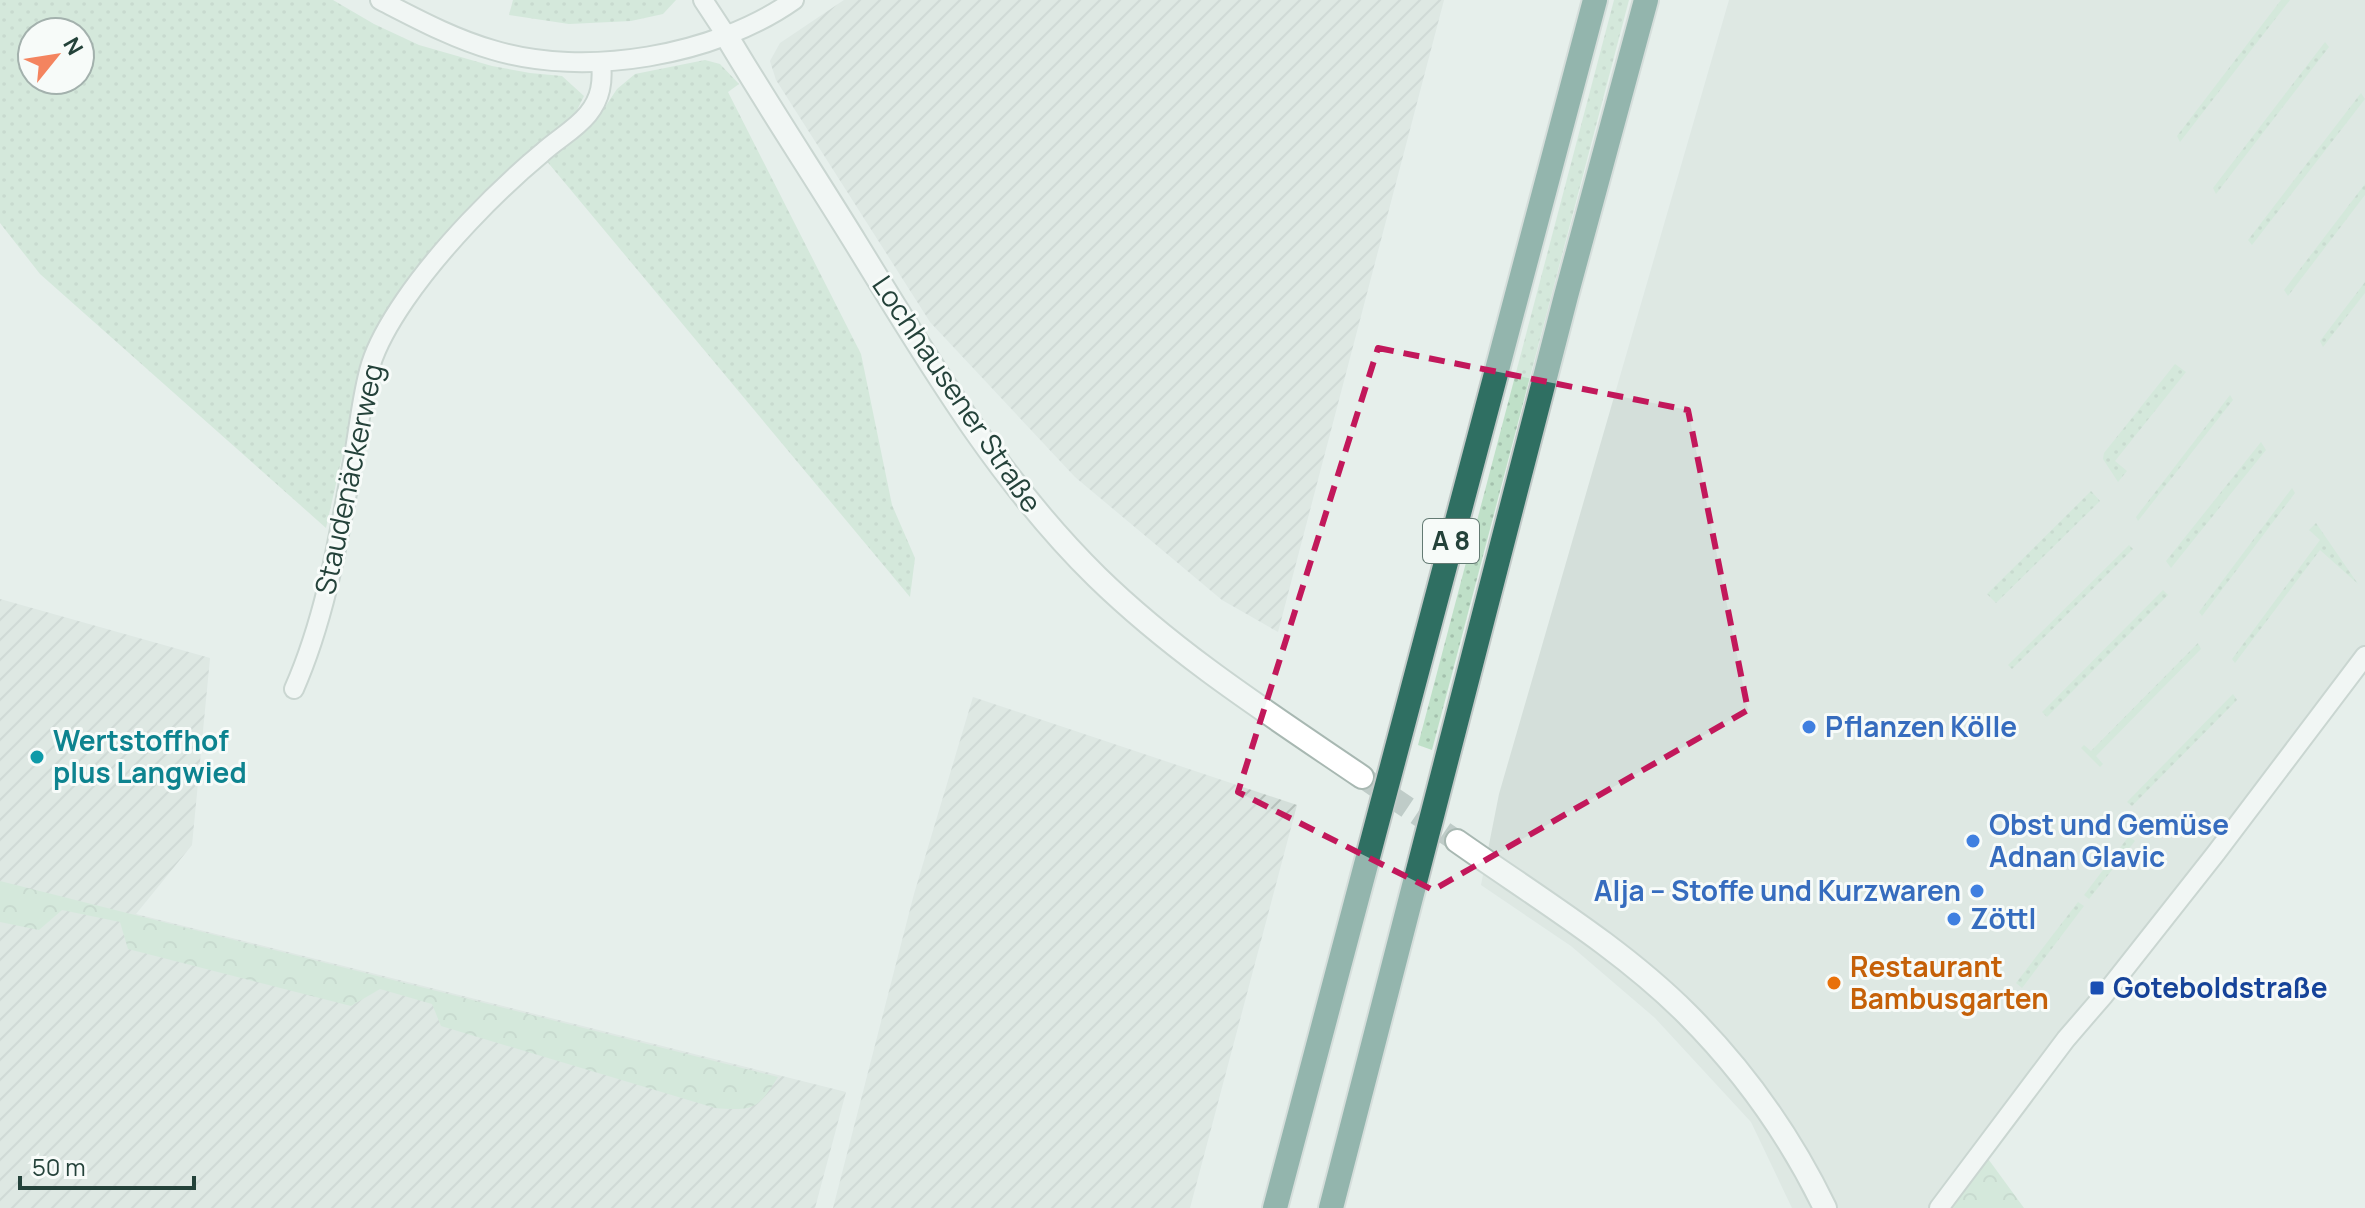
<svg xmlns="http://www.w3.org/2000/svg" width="2365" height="1208" font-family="Manrope,sans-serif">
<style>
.built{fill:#d4dfda}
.industrial{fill:url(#industrial-furrows)}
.grass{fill:url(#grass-dots);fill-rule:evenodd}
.forest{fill:url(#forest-crowns)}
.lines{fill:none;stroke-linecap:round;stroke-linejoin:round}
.tertiary-tunnel{stroke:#bfccc8;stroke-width:22;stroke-dasharray:22 11;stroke-linecap:butt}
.minor-casing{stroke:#a8b8b2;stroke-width:22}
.tertiary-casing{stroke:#a8b8b2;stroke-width:26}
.motorway-casing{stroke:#c2cac8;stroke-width:28}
.minor{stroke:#fff;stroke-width:18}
.tertiary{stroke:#fff;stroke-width:22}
.motorway{stroke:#2f6f62;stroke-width:24}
.marked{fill:none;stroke:#c2185b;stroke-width:6;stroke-dasharray:16 10;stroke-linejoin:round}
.shop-dot{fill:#3f7fe0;stroke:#f7fbf9;stroke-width:3}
.culture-dot{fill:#0f9aa8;stroke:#f7fbf9;stroke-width:3}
.food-dot{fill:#e8710a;stroke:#f7fbf9;stroke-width:3}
.transit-dot{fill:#1a4fb4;stroke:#f7fbf9;stroke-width:3}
.labels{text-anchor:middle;stroke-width:6;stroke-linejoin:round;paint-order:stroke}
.shield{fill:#f7fbf9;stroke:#637a73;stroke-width:2}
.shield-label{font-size:26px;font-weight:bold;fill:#24423a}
.street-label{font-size:28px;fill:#24423a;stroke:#f7fbf9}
.shop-label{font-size:28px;font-weight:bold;fill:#366cbe;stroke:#f7fbf9;text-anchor:start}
.culture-label{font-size:28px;font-weight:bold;fill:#0d838f;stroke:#f7fbf9;text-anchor:start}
.food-label{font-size:28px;font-weight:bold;fill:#c56008;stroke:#f7fbf9;text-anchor:start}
.transit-label{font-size:28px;font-weight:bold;fill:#164399;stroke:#f7fbf9;text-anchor:start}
</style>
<defs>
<pattern id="industrial-furrows" width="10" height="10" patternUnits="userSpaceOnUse" patternTransform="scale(2)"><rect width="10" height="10" fill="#d4dfda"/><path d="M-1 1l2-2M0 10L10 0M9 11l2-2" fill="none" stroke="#b6c1bc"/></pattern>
<pattern id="grass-dots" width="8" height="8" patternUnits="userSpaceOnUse" patternTransform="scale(2)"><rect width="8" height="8" fill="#bfe0c8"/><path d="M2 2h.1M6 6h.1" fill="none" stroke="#a4c1ad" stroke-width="1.8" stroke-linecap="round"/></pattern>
<pattern id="forest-crowns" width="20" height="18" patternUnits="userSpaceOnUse" patternTransform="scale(2)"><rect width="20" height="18" fill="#bfe0c8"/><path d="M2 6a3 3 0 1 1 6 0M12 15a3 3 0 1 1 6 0" fill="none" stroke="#a4c1ad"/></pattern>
</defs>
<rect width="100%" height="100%" fill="#e6efeb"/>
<polygon class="built" points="1729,0 2365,0 2365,674 2190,902 1986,1156 1947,1208 1792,1208 1751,1122 1655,1018 1571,946 1481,885 1499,794"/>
<g class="industrial">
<polygon points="844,0 1444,0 1278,632 1222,600 1075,477 930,322 776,80 770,61 780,43"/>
<polygon points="0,599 210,658 192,845 136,914 846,1092 815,1208 0,1208"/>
<polygon points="973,697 1297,805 1190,1208 833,1208 914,894"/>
</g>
<g class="grass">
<path d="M0 0H333L374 24 419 45 492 66 530 73 562 76 584 96 577 110 563 128 535 146 445 235 396 298 365 355 326 528 40 274 0 223ZM32 32H80V80H32Z"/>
<polygon points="513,0 676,0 663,14 631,21 569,24 509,15"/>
<polygon points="1614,0 1629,0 1432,750 1418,745"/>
<polygon points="2281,0 2290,0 2180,142 2177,136"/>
<polygon points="2325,42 2329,47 2216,194 2213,188"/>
<polygon points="705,60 720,64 739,84 728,92 861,354 892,505 915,558 910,597 545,159 577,135 603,110 617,89 635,74"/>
<polygon points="2361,93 2365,99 2252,245 2248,240"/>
<polygon points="2365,184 2365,195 2288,296 2284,290"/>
<polygon points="2365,282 2365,293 2323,347 2320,341"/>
<polygon points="2175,364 2186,372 2115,461 2127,471 2118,482 2103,459 2104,453"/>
<polygon points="2230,395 2233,400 2138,521 2136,517"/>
<polygon points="2261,442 2266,450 2171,568 2166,561"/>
<polygon points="2292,488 2295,493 2202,616 2199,612"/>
<polygon points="2091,491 2100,501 1996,603 1987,594"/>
<polygon points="2316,523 2358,584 2320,550 2235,663 2232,659 2320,540 2309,530"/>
<polygon points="2129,545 2133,549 2012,669 2008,665"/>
<polygon points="2163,590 2168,595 2047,717 2042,712"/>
<polygon points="2198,643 2201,649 2096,756 2103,764 2100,767 2081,748 2084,745 2091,751"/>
<polygon points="2233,694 2237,700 2132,806 2127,802"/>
<polygon points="2129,836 2135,841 2089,899 2084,895"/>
<polygon points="2078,902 2084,906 2022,988 2016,983"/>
</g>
<g class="forest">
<path d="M0 881 778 1077C758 1109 754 1111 715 1108L441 1026 432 1004 380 989 351 1006 128 949 120 922 62 910 39 930 0 922Z"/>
<polygon points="1986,1156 2024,1208 1947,1208"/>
</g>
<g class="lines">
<polyline class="tertiary-tunnel" points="1362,777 1457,841"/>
<defs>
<g id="minor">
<path d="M380 0C417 19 454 39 493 50 585 78 715 56 794 0"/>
<polyline points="703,0 726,35"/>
<path d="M294 689C325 619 338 541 352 466 359 432 361 397 371 364 378 342 392 319 405 300 440 249 495 192 542 153 557 139 575 130 588 114 601 98 603 82 601 62"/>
<polyline points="1939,1208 2066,1039 2104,995 2216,853 2365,656"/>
</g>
<g id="tertiary">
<path d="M726 35C768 106 814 175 857 245 929 362 999 481 1097 577 1177 655 1271 715 1362 777"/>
<path d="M1457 841C1535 896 1620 947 1687 1014 1744 1071 1790 1136 1825 1208"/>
</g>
<g id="motorway">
<polyline points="1275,1208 1595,0"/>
<polyline points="1331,1208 1566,296 1646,0"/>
</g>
</defs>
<use href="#minor" class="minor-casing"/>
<use href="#tertiary" class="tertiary-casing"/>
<use href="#motorway" class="motorway-casing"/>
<use href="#minor" class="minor"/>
<use href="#tertiary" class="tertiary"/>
<use href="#motorway" class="motorway"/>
</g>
<path d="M0 0H2365V1208H0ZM1378 348 1688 410 1748 710 1433 890 1238 792Z" fill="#e6efeb" fill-opacity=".55" fill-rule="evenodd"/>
<path class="marked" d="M1378 348 1688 410 1748 710 1433 890 1238 792Z"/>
<g class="shop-dot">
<circle cx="1809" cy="727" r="8"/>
<circle cx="1973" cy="841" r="8"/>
<circle cx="1977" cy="891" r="8"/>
<circle cx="1954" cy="919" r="8"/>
</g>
<circle class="culture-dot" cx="37" cy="757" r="8"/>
<circle class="food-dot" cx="1834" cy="983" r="8"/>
<rect class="transit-dot" x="2089" y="980" width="16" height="16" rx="4"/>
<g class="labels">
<rect class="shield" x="1423" y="519" width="56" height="44" rx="6"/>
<g class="shield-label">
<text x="1451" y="550">A 8</text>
</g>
<g class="street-label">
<text transform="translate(957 394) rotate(56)" y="10">Lochhausener Straße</text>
<text transform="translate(349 479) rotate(-78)" y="10">Staudenäckerweg</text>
</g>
<g class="shop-label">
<text x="1825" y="737">Pflanzen Kölle</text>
<text x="1989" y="835">Obst und Gemüse<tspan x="1989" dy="32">Adnan Glavic</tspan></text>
<text x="1961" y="901" text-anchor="end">Alja – Stoffe und Kurzwaren</text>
<text x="1970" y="929">Zöttl</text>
</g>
<g class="culture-label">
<text x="53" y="751">Wertstoffhof<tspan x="53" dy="32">plus Langwied</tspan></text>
</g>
<g class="food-label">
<text x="1850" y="977">Restaurant<tspan x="1850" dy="32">Bambusgarten</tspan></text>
</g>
<g class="transit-label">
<text x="2113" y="998">Goteboldstraße</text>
</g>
</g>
<g transform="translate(56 56) rotate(60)"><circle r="38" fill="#f7fbf9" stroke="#a3b1ad" stroke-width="2"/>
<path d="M0-6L14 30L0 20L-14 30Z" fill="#f4845f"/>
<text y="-12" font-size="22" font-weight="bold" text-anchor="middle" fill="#24423a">N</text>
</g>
<path d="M20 1176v12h174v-12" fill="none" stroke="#24423a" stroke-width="4"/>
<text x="32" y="1176" font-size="24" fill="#24423a" stroke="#f7fbf9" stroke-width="6" paint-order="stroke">50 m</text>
</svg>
